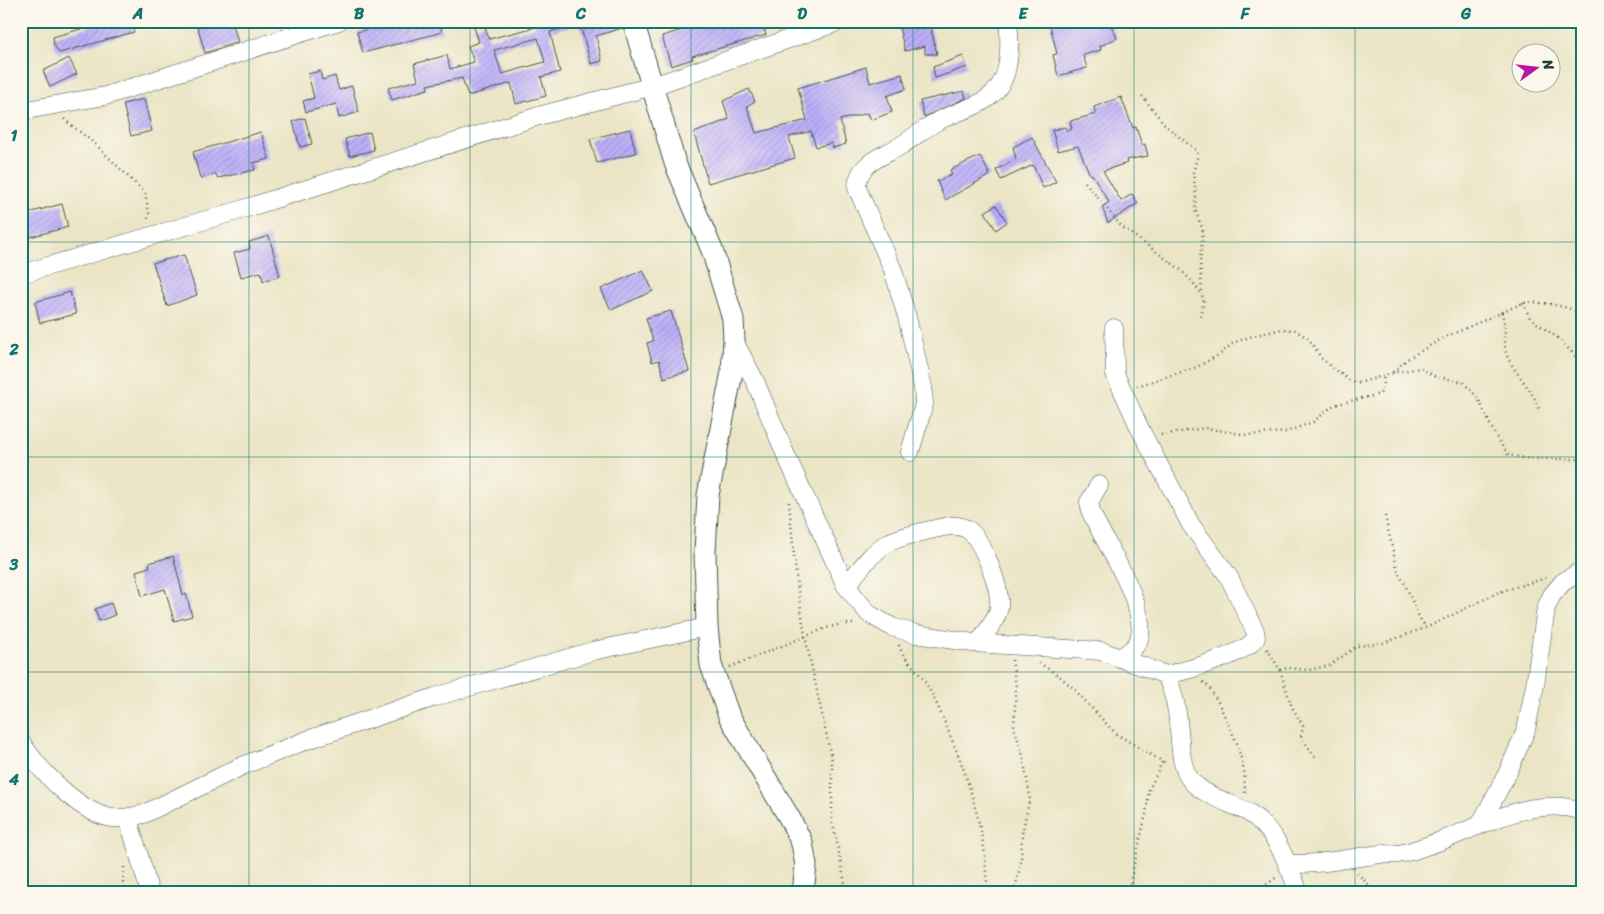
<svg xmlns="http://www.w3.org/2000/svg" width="1604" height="914" font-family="Sriracha,sans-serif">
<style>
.building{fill:url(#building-hatch);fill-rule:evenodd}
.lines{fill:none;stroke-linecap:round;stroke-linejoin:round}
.minor-casing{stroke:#3e564a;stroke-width:19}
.tertiary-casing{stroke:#3e564a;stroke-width:23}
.path{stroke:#3e564a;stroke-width:2.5;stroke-dasharray:1 4;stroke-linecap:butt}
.minor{stroke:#fff;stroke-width:18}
.tertiary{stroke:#fff;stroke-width:21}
.grid{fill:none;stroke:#0f766e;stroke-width:1;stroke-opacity:0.55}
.neatline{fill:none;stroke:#0f766e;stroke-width:2}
.grid-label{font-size:16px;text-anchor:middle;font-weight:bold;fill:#0f766e}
</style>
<defs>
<pattern id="building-hatch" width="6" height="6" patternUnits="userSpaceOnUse" patternTransform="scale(1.25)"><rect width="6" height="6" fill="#bdaffb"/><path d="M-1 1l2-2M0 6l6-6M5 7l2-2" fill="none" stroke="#9990cc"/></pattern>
</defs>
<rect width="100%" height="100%" fill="#fbf7ec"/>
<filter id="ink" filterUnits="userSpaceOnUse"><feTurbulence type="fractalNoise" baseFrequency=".02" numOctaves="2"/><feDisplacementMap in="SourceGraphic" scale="10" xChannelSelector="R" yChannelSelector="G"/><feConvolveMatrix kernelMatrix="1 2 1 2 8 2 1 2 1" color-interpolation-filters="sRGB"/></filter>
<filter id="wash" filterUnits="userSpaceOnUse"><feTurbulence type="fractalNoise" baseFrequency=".0096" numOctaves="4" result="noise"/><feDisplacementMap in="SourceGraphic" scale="20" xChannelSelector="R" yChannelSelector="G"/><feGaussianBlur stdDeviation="1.12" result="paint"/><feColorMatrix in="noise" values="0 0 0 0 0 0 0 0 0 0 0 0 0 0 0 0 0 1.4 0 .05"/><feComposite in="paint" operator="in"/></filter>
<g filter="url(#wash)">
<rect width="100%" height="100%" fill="#ebe5c6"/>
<g id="blocks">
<g class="building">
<polygon points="101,21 130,21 134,32 59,53 54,45 53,37 88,27 88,25"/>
<polygon points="196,21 232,21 238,42 205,53"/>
<polygon points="396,21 439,21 442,32 363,53 357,32"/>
<path d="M534 21H575V25L550 32 560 72 541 77 546 96 516 104 511 83 468 96 462 78 427 85 428 89 392 100 388 88 418 80 414 64 447 55 450 69 474 62 468 46 479 42 474 27 484 24 489 39 536 27ZM538 38 545 62 502 74 494 50Z"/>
<polygon points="579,21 621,21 622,28 596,36 602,61 591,64"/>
<polygon points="713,21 762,21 766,35 692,56 693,59 671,66 662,36"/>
<polygon points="920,21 929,21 937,54 925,54 925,46 905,51 899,27"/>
<polygon points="1065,21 1109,21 1117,38 1100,46 1101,50 1083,55 1087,68 1058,76 1053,55 1057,54 1050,25"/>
<polygon points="963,56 967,67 935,78 933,67"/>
<polygon points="69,58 77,74 50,87 43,71"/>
<polygon points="866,67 870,83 902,74 906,89 887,96 892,112 871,120 868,113 840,120 846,144 833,148 832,143 816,147 811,131 789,137 795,158 708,183 694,133 729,119 723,101 749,89 755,101 747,106 756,133 807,120 798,88"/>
<polygon points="320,71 322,80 335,76 339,90 352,86 359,112 339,118 336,104 306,112 303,101 314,98 308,74"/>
<polygon points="964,91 966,98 924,117 920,101"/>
<polygon points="1121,97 1133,128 1136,127 1142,145 1145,144 1148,156 1126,160 1127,163 1103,171 1121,201 1132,194 1138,203 1108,223 1102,207 1109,202 1092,174 1090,175 1078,146 1058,151 1052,130 1065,127 1067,131 1072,129 1070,121 1096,114 1094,107"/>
<polygon points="144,99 152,131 131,136 123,104"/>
<polygon points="305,118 312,144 300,147 293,121"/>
<polygon points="630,129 636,153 597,163 590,139"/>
<polygon points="261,132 269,159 253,163 255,170 218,178 216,174 200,178 193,152"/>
<polygon points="370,132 374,150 350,156 345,139"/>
<polygon points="1032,137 1056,182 1043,188 1033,165 1001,180 996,170 1016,159 1013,147"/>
<polygon points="980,156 990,175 945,200 937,181 952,175 950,170"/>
<polygon points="62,204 68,227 30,237 24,214"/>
<polygon points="996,205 1007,222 996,230 985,212"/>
<polygon points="269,236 280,276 263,281 261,272 241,277 234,253 250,249 249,242"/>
<polygon points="184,255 197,295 167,306 153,263"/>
<polygon points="643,270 653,291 611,310 601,289"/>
<polygon points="70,292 76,314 40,323 35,302"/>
<polygon points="671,311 689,371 664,378 659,360 652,362 647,343 653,341 646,318"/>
<polygon points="173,556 183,595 186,594 192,616 174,621 165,589 142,596 136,571 150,567 149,563"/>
<polygon points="111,603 115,615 99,621 95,609"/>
</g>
</g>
</g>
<g filter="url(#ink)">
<use href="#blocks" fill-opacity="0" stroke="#3e564a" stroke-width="1"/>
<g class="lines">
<defs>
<g id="minor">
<polyline points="21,111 105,96 339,21"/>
<polyline points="21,274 237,211 542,115 653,86 841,21"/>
<path d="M1114 328 1115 374 1141 431 1191 525 1229 577 1255 631 1256 638C1247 654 1185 671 1166 675"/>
<path d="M734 341 755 381 785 453 846 586 869 614 892 627 916 634 973 643 1101 651 1166 675C1174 692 1178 712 1179 731 1181 746 1180 765 1190 779 1200 794 1230 803 1246 811 1276 828 1287 862 1299 893"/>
<path d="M910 452 924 404 923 387 907 317 893 270 857 188C857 163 882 157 900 146 913 138 925 128 938 121 960 109 986 107 1000 85 1011 68 1010 40 1008 21"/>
<path d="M1099 485 1089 502 1091 512C1103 541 1152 611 1138 642 1134 649 1128 653 1121 657"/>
<path d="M846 586C858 572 870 554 886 544 897 537 934 529 949 526 956 525 961 526 967 529 983 539 1001 589 999 607 997 620 986 633 978 643"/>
<path d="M21 742C37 768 81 815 113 818 124 819 134 816 144 814L242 766 307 740 435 697 593 651 707 627"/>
<polyline points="128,818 150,893"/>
<polyline points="1481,823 1508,772 1526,730 1535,685 1546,608 1552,595 1563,582 1583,570"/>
<path d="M1287 864C1317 865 1345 859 1374 855 1382 853 1389 855 1397 854 1407 853 1417 849 1426 846 1478 830 1526 794 1583 811"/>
</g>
<polyline id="tertiary" points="633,21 675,163 712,250 733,319 734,341 732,372 708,495 705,552 707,627 711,665 729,716 790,819 802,843 806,865 803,893"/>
</defs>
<use href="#minor" class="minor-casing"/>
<use href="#tertiary" class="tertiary-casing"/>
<g class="path">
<polyline points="1142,96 1166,126 1197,151 1198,155 1193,172 1196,194 1195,210 1203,230 1200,261 1202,295"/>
<polyline points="64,119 95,144 145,193 149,213 147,222"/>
<polyline points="1085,182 1121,226 1181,270 1196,286 1204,299 1200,320"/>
<polyline points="1523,303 1530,318 1559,339 1583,364"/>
<path d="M1501 312C1509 329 1501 343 1508 358 1515 374 1538 395 1539 412"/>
<path d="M1393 372 1407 359 1443 338 1523 303C1544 301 1563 306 1583 313"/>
<polyline points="1137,386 1197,367 1222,353 1233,343 1249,337 1282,329 1295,330 1309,339 1322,359 1350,381 1359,383 1396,372 1421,368 1434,376 1463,382 1478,398 1495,435 1508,455 1531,459 1583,459"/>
<polyline points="1161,435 1205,428 1247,435 1286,432 1313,422 1334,405 1380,394 1384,385 1383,375"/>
<polyline points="789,502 796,576 805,636 832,761 832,819 847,893"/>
<polyline points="1385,516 1398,573 1404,582 1420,619 1426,627"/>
<path d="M899 645C904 660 917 669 925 682 937 701 948 731 957 752 969 782 978 815 984 848 987 863 984 878 990 893"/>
<polyline points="1267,649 1280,670 1292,707 1303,726 1301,737 1316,758"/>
<polyline points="1012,660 1016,686 1014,727 1022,752 1030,797 1022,834 1021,863 1014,893"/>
<polyline points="1039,663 1058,675 1073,688 1116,734 1167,764"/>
<polyline points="730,667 826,628 842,624 856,624"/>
<polyline points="1280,670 1288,668 1308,670 1329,666 1357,646 1383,643 1430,626 1499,592 1546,578"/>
<polyline points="1203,682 1209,687 1217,700 1237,743 1244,770 1245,793"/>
<polyline points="1357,873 1373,889 1381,893"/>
<polyline points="1580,874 1583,879"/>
<polyline points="123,893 124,867"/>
<polyline points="1132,893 1130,882 1146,814 1149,790 1163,760"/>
<polyline points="1254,893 1277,877"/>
<polyline points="1572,893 1583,866"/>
</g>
<use href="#minor" class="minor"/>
<use href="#tertiary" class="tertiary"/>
</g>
</g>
<path class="grid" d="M249 21V893M470 21V893M691 21V893M913 21V893M1134 21V893M1355 21V893M21 242H1583M21 457H1583M21 672H1583"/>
<rect width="1604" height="914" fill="none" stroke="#fbf7ec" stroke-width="55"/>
<g transform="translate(1536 68) rotate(75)"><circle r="24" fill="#fbf7ec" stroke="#a3ada2"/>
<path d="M0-4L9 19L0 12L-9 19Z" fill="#b5179e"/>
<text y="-8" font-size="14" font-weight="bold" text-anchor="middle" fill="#1f3d34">N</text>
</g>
<rect x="28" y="28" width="1548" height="858" class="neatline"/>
<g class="grid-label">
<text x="138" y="19">A</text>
<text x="359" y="19">B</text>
<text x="581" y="19">C</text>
<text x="802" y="19">D</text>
<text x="1023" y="19">E</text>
<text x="1245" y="19">F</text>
<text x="1466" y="19">G</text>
<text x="14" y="141">1</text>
<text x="14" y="355">2</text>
<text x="14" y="570">3</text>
<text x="14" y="785">4</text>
</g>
</svg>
